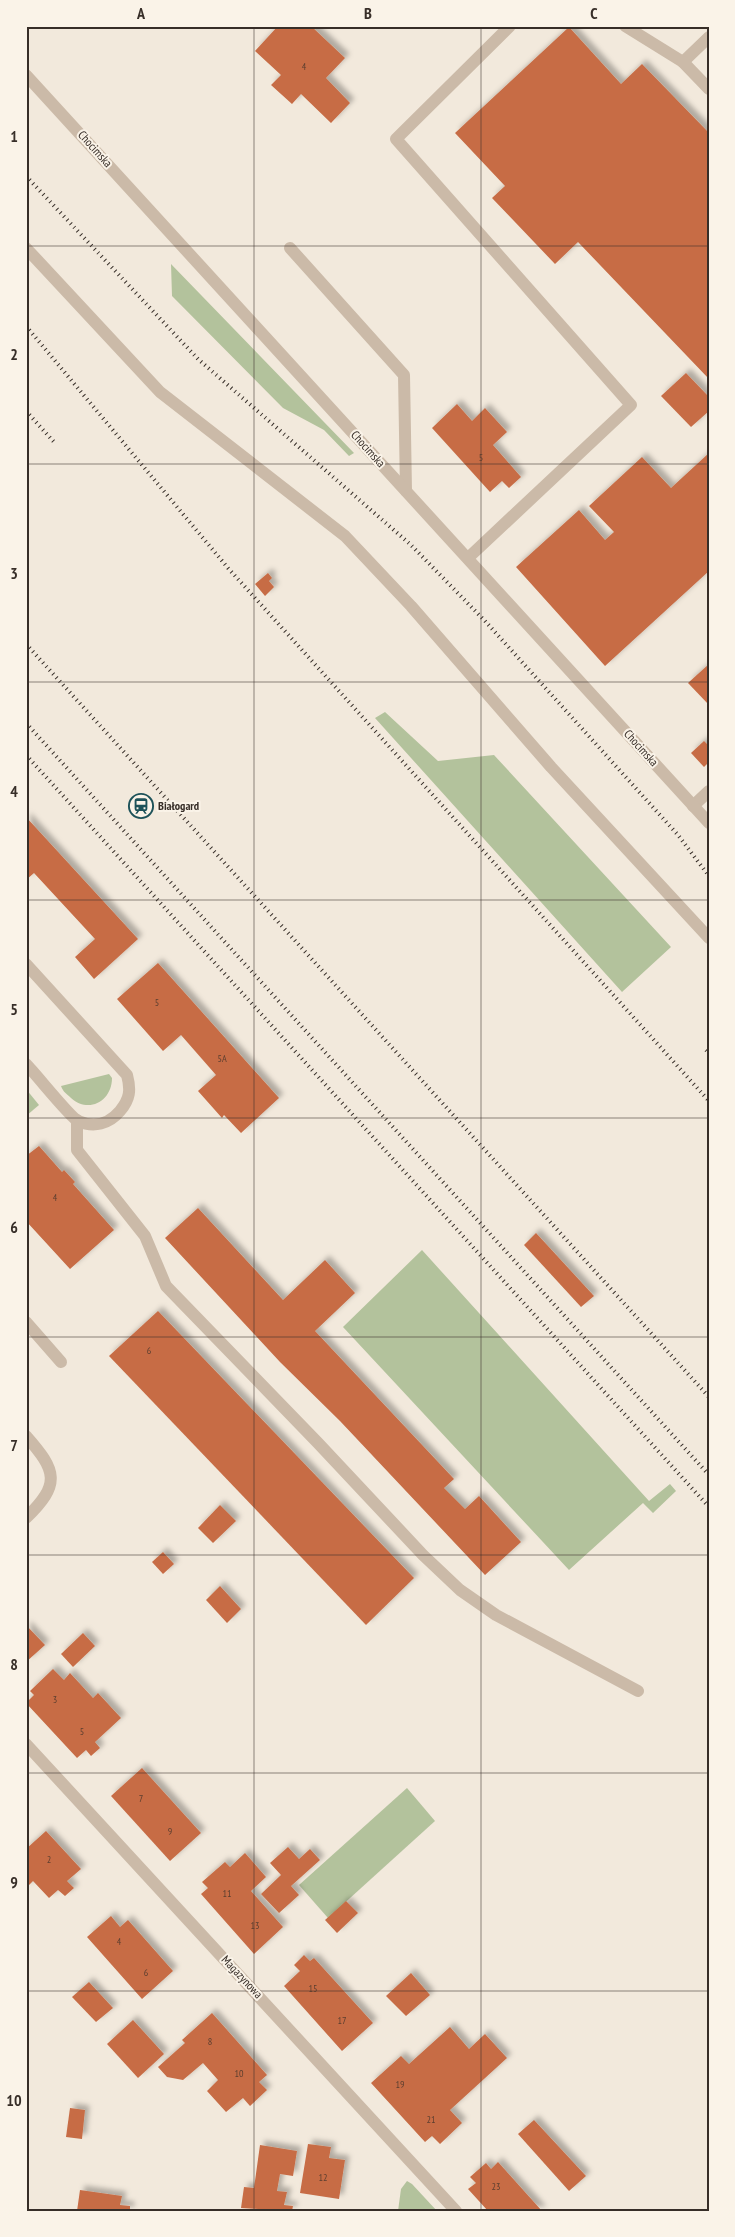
<svg xmlns="http://www.w3.org/2000/svg" width="735" height="2237" font-family="'PT Sans Narrow',sans-serif">
<style>
.green{fill:#b3c29c}
.building{fill:#c76c45;filter:url(#shadow)}
.lines{fill:none;stroke-linecap:round;stroke-linejoin:round}
.lane{stroke:#cbbaa8;stroke-width:12}
.street{stroke:#cbbaa8;stroke-width:12}
.rail{stroke:#372e28;stroke-width:4;stroke-dasharray:1 4;stroke-linecap:butt}
.grid{fill:none;stroke:#372e28;stroke-width:1;stroke-opacity:0.55}
.labels{text-anchor:middle;stroke-width:4;stroke-linejoin:round;paint-order:stroke}
.number-label{font-size:10px;fill:#5b3e2f}
.street-label{font-size:12px;fill:#372e28;stroke:#faf3e8}
.poi-label{font-size:12px;font-weight:bold;fill:#372e28;stroke:#faf3e8;text-anchor:start}
.neatline{fill:none;stroke:#372e28;stroke-width:2}
.grid-label{font-size:16px;text-anchor:middle;font-weight:bold;fill:#372e28}
</style>
<defs>
<filter id="shadow"><feDropShadow dx="4.5" dy="-4.5" stdDeviation="2.5" flood-color="#0004"/></filter>
</defs>
<rect width="100%" height="100%" fill="#f2e9dc"/>
<g class="green">
<polygon points="171,264 354,453 349,456 324,430 283,408 172,296"/>
<polygon points="385,712 438,761 494,755 671,947 622,992 375,718"/>
<path d="M109 1074 112 1078C112 1101 89 1114 71 1098 67 1094 63 1092 61 1086Z"/>
<polygon points="26,1089 39,1105 26,1116"/>
<polygon points="422,1250 649,1501 670,1484 676,1491 653,1513 643,1503 569,1570 343,1327"/>
<polygon points="407,1788 435,1821 328,1918 299,1885"/>
<polygon points="407,2181 412,2184 437,2211 398,2211 401,2189"/>
</g>
<g class="building">
<polygon points="278,26 311,26 345,58 326,78 350,103 331,123 301,94 292,104 271,85 281,75 255,51"/>
<polygon points="569,27 621,84 642,64 709,133 709,379 578,242 555,264 492,198 505,186 455,133"/>
<polygon points="686,373 709,397 709,411 691,427 661,396"/>
<polygon points="457,404 472,421 485,408 507,432 493,445 521,477 509,488 502,481 490,492 432,428"/>
<polygon points="709,453 709,571 605,666 516,567 579,510 605,540 614,532 589,506 642,457 671,488"/>
<polygon points="268,573 272,578 269,581 274,587 265,596 255,584"/>
<polygon points="709,664 709,705 688,683"/>
<polygon points="704,741 709,746 709,762 704,767 691,753"/>
<polygon points="26,817 138,939 94,979 75,957 95,939 34,873 26,880"/>
<polygon points="158,963 279,1098 241,1133 224,1115 222,1118 198,1091 216,1075 181,1035 163,1051 117,999"/>
<polygon points="39,1146 62,1172 64,1170 75,1182 73,1184 114,1230 70,1269 26,1221 26,1156"/>
<polygon points="198,1208 283,1300 325,1260 355,1293 315,1331 454,1479 444,1488 465,1509 479,1496 521,1542 485,1575 340,1421 280,1362 165,1238"/>
<polygon points="536,1233 594,1296 581,1307 524,1245"/>
<polygon points="158,1311 414,1578 366,1625 109,1356"/>
<polygon points="220,1505 236,1521 213,1543 198,1528"/>
<polygon points="163,1552 174,1564 163,1574 152,1562"/>
<polygon points="220,1586 241,1609 227,1623 206,1600"/>
<polygon points="26,1625 45,1645 26,1662"/>
<polygon points="83,1633 95,1646 73,1667 61,1654"/>
<polygon points="53,1669 64,1680 70,1673 93,1698 98,1693 121,1718 95,1742 100,1748 91,1756 86,1750 77,1758 26,1703 34,1695 30,1691"/>
<polygon points="142,1768 201,1833 170,1861 111,1796"/>
<polygon points="46,1831 81,1869 67,1881 74,1888 65,1896 58,1890 49,1898 33,1881 26,1888 26,1849"/>
<polygon points="288,1847 299,1859 310,1849 320,1860 291,1886 299,1895 279,1913 261,1894 281,1875 270,1863"/>
<polygon points="245,1853 266,1877 251,1891 283,1927 254,1954 201,1894 208,1888 202,1882 225,1862 230,1867"/>
<polygon points="346,1901 358,1913 337,1933 325,1920"/>
<polygon points="111,1916 120,1927 128,1920 173,1971 142,1999 87,1937"/>
<polygon points="304,1955 310,1961 314,1958 373,2023 342,2051 284,1986 300,1971 294,1965"/>
<polygon points="411,1973 430,1995 406,2016 386,1996"/>
<polygon points="89,1982 113,2008 96,2022 72,1997"/>
<polygon points="212,2013 267,2075 259,2082 267,2090 250,2106 243,2098 226,2112 207,2091 218,2080 203,2063 183,2080 167,2077 158,2067 185,2043 182,2040"/>
<polygon points="133,2020 164,2054 138,2078 107,2044"/>
<polygon points="450,2027 469,2049 485,2034 507,2058 450,2110 462,2123 440,2144 432,2136 425,2142 371,2083 401,2056 409,2064"/>
<polygon points="70,2108 85,2110 82,2139 66,2137"/>
<polygon points="534,2120 586,2176 569,2191 518,2134"/>
<polygon points="308,2144 331,2147 329,2158 345,2160 339,2199 300,2193"/>
<polygon points="260,2145 297,2151 293,2176 280,2174 277,2191 287,2192 284,2205 293,2206 292,2211 241,2208 244,2187 254,2188"/>
<polygon points="498,2162 524,2191 542,2211 488,2211 468,2189 476,2183 470,2177 486,2163 491,2169"/>
<polygon points="80,2190 122,2196 120,2205 130,2206 130,2211 77,2211"/>
</g>
<g class="lines">
<g class="lane">
<polyline points="625,26 683,62 709,37"/>
<polyline points="683,62 709,89"/>
<polyline points="26,248 160,392 345,536 411,606 551,767 709,938"/>
<polyline points="290,248 404,375 406,491"/>
<polyline points="468,558 631,405 396,139 510,26"/>
<polyline points="693,806 709,791"/>
<path d="M26 964 127 1075C131 1090 130 1099 120 1111 109 1124 94 1128 78 1121 69 1116 36 1074 26 1064"/>
<polyline points="77,1120 77,1150 145,1236 166,1286 318,1443 423,1555 460,1590 496,1615 638,1691"/>
<polyline points="26,1322 61,1362"/>
</g>
<g class="street">
<polyline points="26,75 709,823"/>
<path d="M26 1436C57 1471 61 1484 26 1518"/>
<polyline points="26,1744 456,2211"/>
</g>
<g class="rail">
<polyline points="26,176 198,359 411,545 485,621 678,835 709,876"/>
<polyline points="26,326 228,568 709,1101"/>
<polyline points="26,411 54,442"/>
<polyline points="26,644 709,1397"/>
<polyline points="26,723 709,1475"/>
<polyline points="26,755 709,1507"/>
<polyline points="706,1050 709,1053"/>
</g>
</g>
<path class="grid" d="M254 26V2211M481 26V2211M26 246H709M26 464H709M26 682H709M26 900H709M26 1118H709M26 1337H709M26 1555H709M26 1773H709M26 1991H709"/>
<defs>
<symbol id="station-ring" viewBox="-11 -11 22 22"><circle r="9.5" fill="#faf3e8" stroke="#1d5259" stroke-width="1.5"/><path d="M-3-6H3Q5-6 5-4V2Q5 4 3 4L4.5 6H3L1.5 4h-3L-3 6H-4.5L-3 4Q-5 4-5 2V-4Q-5-6-3-6ZM-3.5-4v3h7v-3ZM-3.5 1v1.5H-2V1ZM2 1v1.5H3.5V1Z" fill="#1d5259"/></symbol>
</defs>
<g fill-rule="evenodd">
<use href="#station-ring" x="127" y="792" width="28" height="28"/>
</g>
<g class="labels">
<g class="number-label">
<text x="304" y="70">4</text>
<text x="481" y="461">5</text>
<text x="157" y="1006">5</text>
<text x="222" y="1062">5A</text>
<text x="55" y="1201">4</text>
<text x="149" y="1354">6</text>
<text x="55" y="1703">3</text>
<text x="82" y="1735">5</text>
<text x="141" y="1802">7</text>
<text x="170" y="1835">9</text>
<text x="49" y="1863">2</text>
<text x="227" y="1897">11</text>
<text x="255" y="1929">13</text>
<text x="119" y="1945">4</text>
<text x="146" y="1976">6</text>
<text x="313" y="1992">15</text>
<text x="342" y="2024">17</text>
<text x="210" y="2045">8</text>
<text x="239" y="2077">10</text>
<text x="400" y="2088">19</text>
<text x="431" y="2123">21</text>
<text x="323" y="2181">12</text>
<text x="496" y="2190">23</text>
</g>
<g class="street-label">
<text transform="translate(95 149) rotate(48)" y="4">Chocimska</text>
<text transform="translate(368 449) rotate(48)" y="4">Chocimska</text>
<text transform="translate(641 748) rotate(48)" y="4">Chocimska</text>
<text transform="translate(242 1977) rotate(47)" y="4">Magazynowa</text>
</g>
<g class="poi-label">
<text x="158" y="810">Białogard</text>
</g>
</g>
<rect width="735" height="2237" fill="none" stroke="#faf3e8" stroke-width="55"/>
<rect x="28" y="28" width="680" height="2182" class="neatline"/>
<g class="grid-label">
<text x="141" y="19">A</text>
<text x="368" y="19">B</text>
<text x="594" y="19">C</text>
<text x="14" y="142">1</text>
<text x="14" y="360">2</text>
<text x="14" y="579">3</text>
<text x="14" y="797">4</text>
<text x="14" y="1015">5</text>
<text x="14" y="1233">6</text>
<text x="14" y="1451">7</text>
<text x="14" y="1670">8</text>
<text x="14" y="1888">9</text>
<text x="14" y="2106">10</text>
</g>
</svg>
